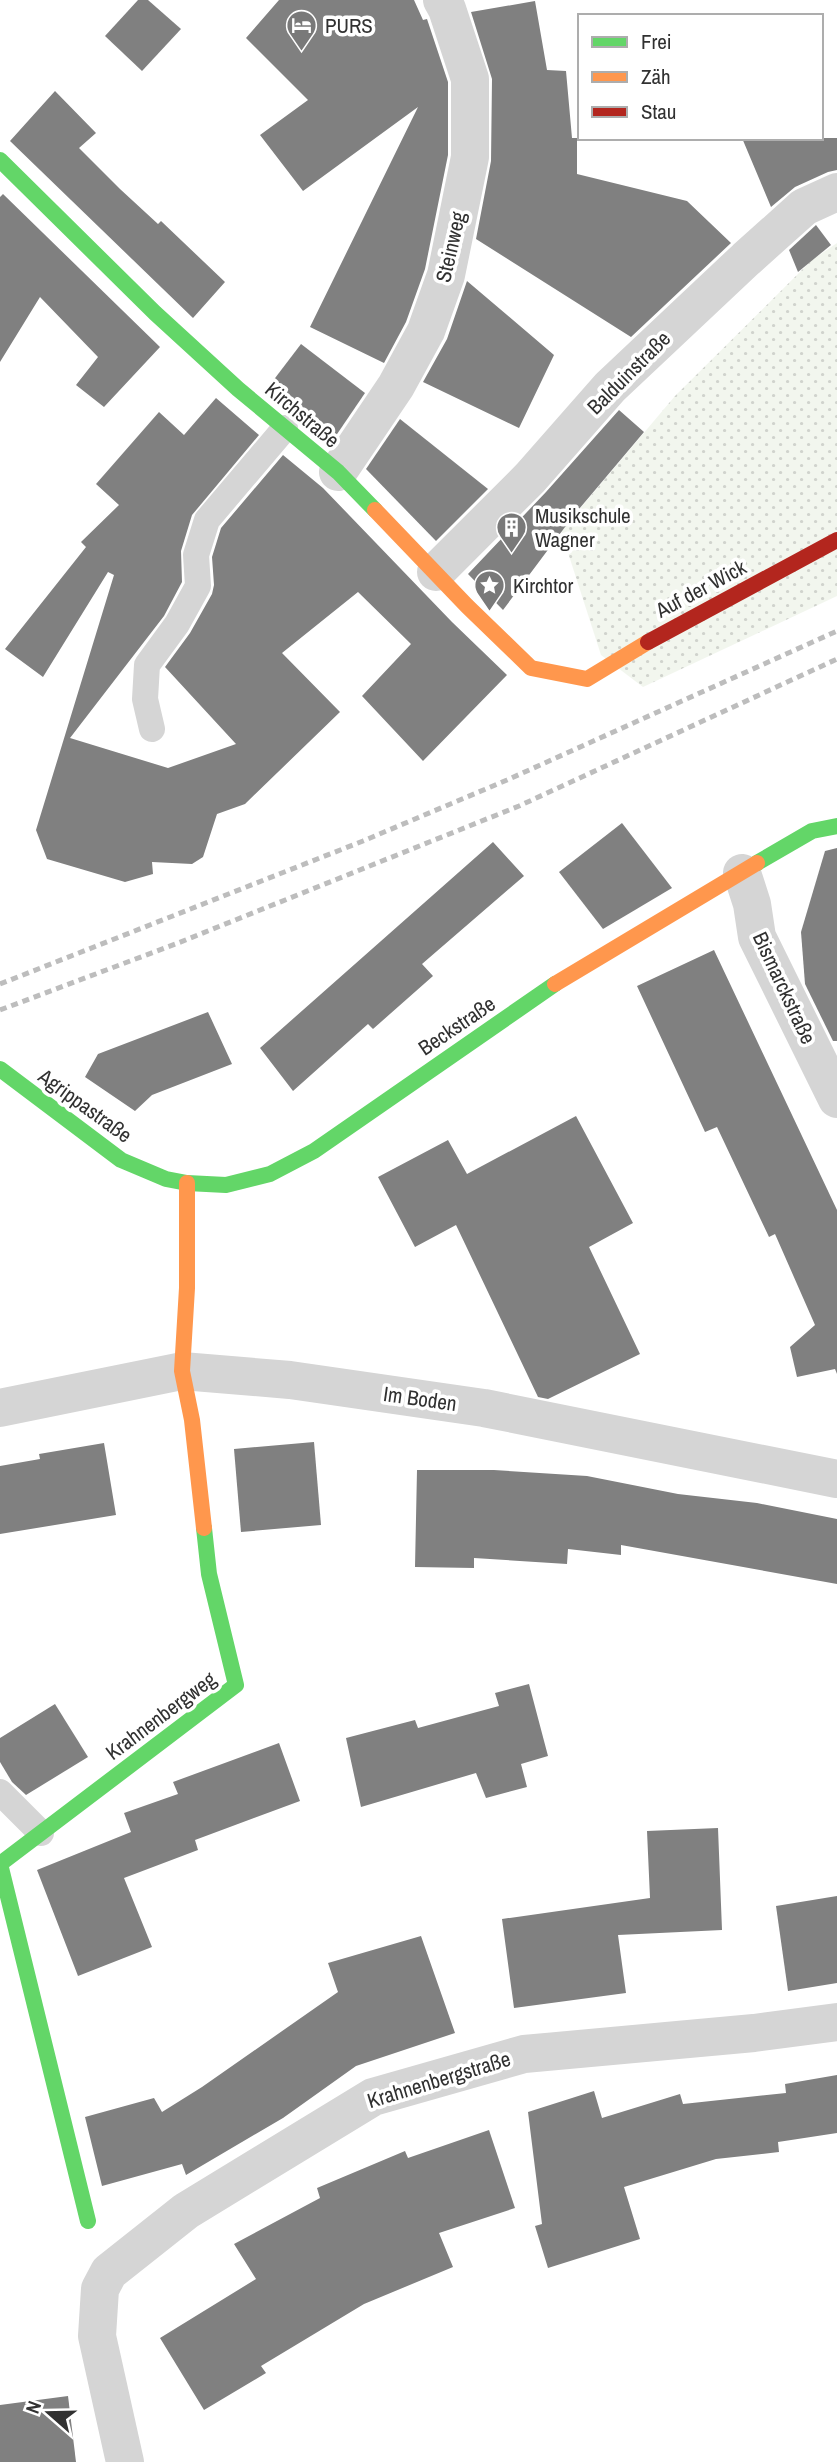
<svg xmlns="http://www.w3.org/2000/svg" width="837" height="2462" font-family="'Archivo Narrow',sans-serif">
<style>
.green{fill:url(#green-dots)}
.building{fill:#808080}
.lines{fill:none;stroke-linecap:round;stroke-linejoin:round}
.lane{stroke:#d5d5d5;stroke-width:26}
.street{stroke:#d5d5d5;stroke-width:38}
.fast{stroke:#63d668;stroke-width:16}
.slow{stroke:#ff974d;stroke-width:16}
.jam{stroke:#b3261e;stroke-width:16}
.rail{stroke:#bdbdbd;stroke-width:5;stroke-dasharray:7 5;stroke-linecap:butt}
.labels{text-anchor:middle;stroke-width:7;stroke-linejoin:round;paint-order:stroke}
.poi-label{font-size:21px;fill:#313131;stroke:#fff;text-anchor:start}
.street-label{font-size:21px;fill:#313131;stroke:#fff}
</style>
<defs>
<pattern id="green-dots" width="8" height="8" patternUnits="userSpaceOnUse" patternTransform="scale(1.75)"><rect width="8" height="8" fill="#f2f6ee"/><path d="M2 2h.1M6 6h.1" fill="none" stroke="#d0d3cd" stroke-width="1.8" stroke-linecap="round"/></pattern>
</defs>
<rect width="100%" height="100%" fill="#fff"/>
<polygon class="green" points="837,243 837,596 643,687 601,655 561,531 675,396 812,260"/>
<g class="building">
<polygon points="138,0 148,0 181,29 142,71 105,36"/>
<polygon points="279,0 414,0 423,20 427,19 448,82 448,155 425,269 406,322 384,363 310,327 418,107 303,191 260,135 308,100 246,38"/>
<polygon points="535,1 547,70 566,71 572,138 577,138 577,174 687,201 731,243 631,337 476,239 491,161 492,79 471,12"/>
<polygon points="55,91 96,133 79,148 120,189 158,224 161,221 225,282 193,318 10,141"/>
<polygon points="742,138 837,138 837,170 828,172 795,187 771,207"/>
<polygon points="3,194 160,347 104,407 76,385 98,357 40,297 0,362 0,197"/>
<polygon points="816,225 831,245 798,272 789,250"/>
<polygon points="467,281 554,355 519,428 423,382 447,339"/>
<polygon points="301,344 365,393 333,440 269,386"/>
<polygon points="216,398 259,435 192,515 181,551 182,582 164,616 70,738 168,768 236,744 165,667 190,633 212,594 214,585 212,557 221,528 283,455 323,488 452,622 507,675 423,761 362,696 411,644 358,592 282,653 340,712 245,804 217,814 203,857 192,864 152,862 153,874 125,882 47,859 36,830 114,575 108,572 43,677 5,649 86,547 81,542 119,505 96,484 159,412 184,435"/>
<polygon points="619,410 644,432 574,515 503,610 468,574 546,492"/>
<polygon points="400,419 488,489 436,541 366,469"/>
<polygon points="622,823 672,888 603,929 559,872"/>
<polygon points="493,842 524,876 422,964 433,976 373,1029 368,1024 293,1091 260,1048"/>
<polygon points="837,848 837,1041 833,1041 805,984 801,932 825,851"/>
<polygon points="714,950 837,1210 837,1374 835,1369 797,1377 790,1347 815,1325 775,1234 769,1237 717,1127 705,1132 637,986"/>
<polygon points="208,1012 232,1064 152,1095 135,1111 85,1077 98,1054"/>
<polygon points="576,1116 633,1223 589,1247 640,1354 548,1399 538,1397 456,1225 415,1247 378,1177 448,1140 467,1174"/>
<polygon points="314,1442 321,1525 241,1532 234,1449"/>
<polygon points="104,1443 116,1515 0,1534 0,1466 40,1459 39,1454"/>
<polygon points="417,1470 494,1470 587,1476 678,1494 757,1503 837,1519 837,1584 621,1545 621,1555 568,1549 567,1564 474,1558 474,1568 415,1567"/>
<polygon points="529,1684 548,1756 521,1764 527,1787 486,1798 476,1773 361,1807 346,1738 415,1720 418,1728 499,1706 495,1693"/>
<polygon points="55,1704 88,1757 26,1795 12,1782 0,1762 0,1738"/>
<polygon points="279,1743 300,1801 195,1840 198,1850 124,1878 152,1947 78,1976 37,1870 131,1832 124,1813 178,1794 173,1782"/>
<polygon points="718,1828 722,1930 618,1935 626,1993 514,2008 502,1919 650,1898 647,1831"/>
<polygon points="837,1896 837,1983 788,1991 776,1906"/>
<polygon points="421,1936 455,2033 356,2066 283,2118 186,2175 182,2164 102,2186 85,2117 154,2098 162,2112 202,2087 338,1992 328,1963"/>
<polygon points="837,2075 837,2133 778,2142 779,2152 716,2159 624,2187 640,2239 548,2268 535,2226 542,2224 528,2112 594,2091 602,2118 680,2094 683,2104 786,2093 785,2084"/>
<polygon points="489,2130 515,2208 439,2233 453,2267 364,2304 261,2366 266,2373 204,2410 160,2338 256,2279 234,2244 320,2198 317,2188 405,2151 408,2158"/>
<polygon points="68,2396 76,2462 0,2462 0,2405"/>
</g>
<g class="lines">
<g class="lane">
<polyline points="152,729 145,699 147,665 177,624 198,586 196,555 207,520 285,428"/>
<polyline points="0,1792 41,1833"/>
</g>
<g class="street">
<polyline points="338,472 396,386 426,331 446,275 470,157 470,79 447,9 442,0"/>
<polyline points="436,572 530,478 610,387 746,259 804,207 837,192"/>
<polyline points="742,873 752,904 757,937 837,1099"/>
<polyline points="0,1408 182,1371 290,1380 484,1408 837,1479"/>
<polyline points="125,2462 97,2336 100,2289 109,2272 186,2211 373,2097 524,2054 754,2033 837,2022"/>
</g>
<g class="fast">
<polyline points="0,160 155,313 238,389 338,472 375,510"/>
<polyline points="757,863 812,831 837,826"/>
<polyline points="0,1069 121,1160 166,1179 187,1183 226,1185 270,1174 314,1151 555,984"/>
<polyline points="88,2221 0,1864 236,1685 209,1574 204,1528"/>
</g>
<g class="slow">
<polyline points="375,510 467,606 531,668 587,679 648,642"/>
<polyline points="555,984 757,863"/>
<polyline points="187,1183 187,1288 182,1371 192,1420 204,1528"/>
</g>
<polyline class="jam" points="648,642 837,540"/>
<g class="rail">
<polyline points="0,984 363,841 507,780 837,631"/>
<polyline points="0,1010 178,943 519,806 837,659"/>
</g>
</g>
<defs>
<symbol id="hotel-pin" viewBox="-11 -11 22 30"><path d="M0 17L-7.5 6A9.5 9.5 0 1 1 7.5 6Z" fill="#797979" stroke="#fff"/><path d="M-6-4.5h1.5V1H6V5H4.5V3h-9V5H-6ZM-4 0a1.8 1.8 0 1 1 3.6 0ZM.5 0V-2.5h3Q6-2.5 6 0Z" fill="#fff"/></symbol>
<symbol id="building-pin" viewBox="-11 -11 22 30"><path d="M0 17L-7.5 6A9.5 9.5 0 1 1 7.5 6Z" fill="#797979" stroke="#fff"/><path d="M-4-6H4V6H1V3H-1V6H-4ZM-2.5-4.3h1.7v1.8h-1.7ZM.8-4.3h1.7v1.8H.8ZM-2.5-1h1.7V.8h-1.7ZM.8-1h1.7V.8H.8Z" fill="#fff"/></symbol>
<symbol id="sight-pin" viewBox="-11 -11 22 30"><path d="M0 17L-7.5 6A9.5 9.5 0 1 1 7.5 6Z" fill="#797979" stroke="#fff"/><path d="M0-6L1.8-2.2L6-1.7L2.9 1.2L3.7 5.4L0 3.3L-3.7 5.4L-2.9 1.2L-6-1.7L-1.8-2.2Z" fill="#fff"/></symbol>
</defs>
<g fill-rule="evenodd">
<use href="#hotel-pin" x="284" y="8" width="35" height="47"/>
<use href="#building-pin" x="494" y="510" width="35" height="47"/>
<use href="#sight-pin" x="472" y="568" width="35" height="47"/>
</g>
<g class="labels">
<g class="poi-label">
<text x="325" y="33">PURS</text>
<text x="535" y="523">Musikschule<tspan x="535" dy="24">Wagner</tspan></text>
<text x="513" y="593">Kirchtor</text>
</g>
<g class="street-label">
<text transform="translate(451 247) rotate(-77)" y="7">Steinweg</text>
<text transform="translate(629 373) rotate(-45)" y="7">Balduinstraße</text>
<text transform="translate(302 415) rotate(40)" y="7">Kirchstraße</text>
<text transform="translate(701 589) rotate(-28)" y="7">Auf der Wick</text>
<text transform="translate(784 988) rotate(65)" y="7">Bismarckstraße</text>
<text transform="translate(457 1026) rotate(-34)" y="7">Beckstraße</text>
<text transform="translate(85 1106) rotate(36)" y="7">Agrippastraße</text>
<text transform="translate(420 1399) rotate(8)" y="7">Im Boden</text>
<text transform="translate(161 1716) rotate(-37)" y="7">Krahnenbergweg</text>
<text transform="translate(439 2080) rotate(-17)" y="7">Krahnenbergstraße</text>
</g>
</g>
<rect x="578" y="14" width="245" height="126" fill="#ffffff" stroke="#adadad" stroke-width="2"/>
<rect x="592" y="37" width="35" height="10" fill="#63d668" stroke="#adadad" stroke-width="2"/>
<text x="641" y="49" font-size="21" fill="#313131">Frei</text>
<rect x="592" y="72" width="35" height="10" fill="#ff974d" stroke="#adadad" stroke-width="2"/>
<text x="641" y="84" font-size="21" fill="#313131">Zäh</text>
<rect x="592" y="107" width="35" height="10" fill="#b3261e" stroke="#adadad" stroke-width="2"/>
<text x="641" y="119" font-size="21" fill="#313131">Stau</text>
<g transform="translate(49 2413) rotate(290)" stroke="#ffffff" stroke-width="5" paint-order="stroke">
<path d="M0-5L12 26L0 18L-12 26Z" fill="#313131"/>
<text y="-10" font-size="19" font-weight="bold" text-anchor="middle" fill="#313131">N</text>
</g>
</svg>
